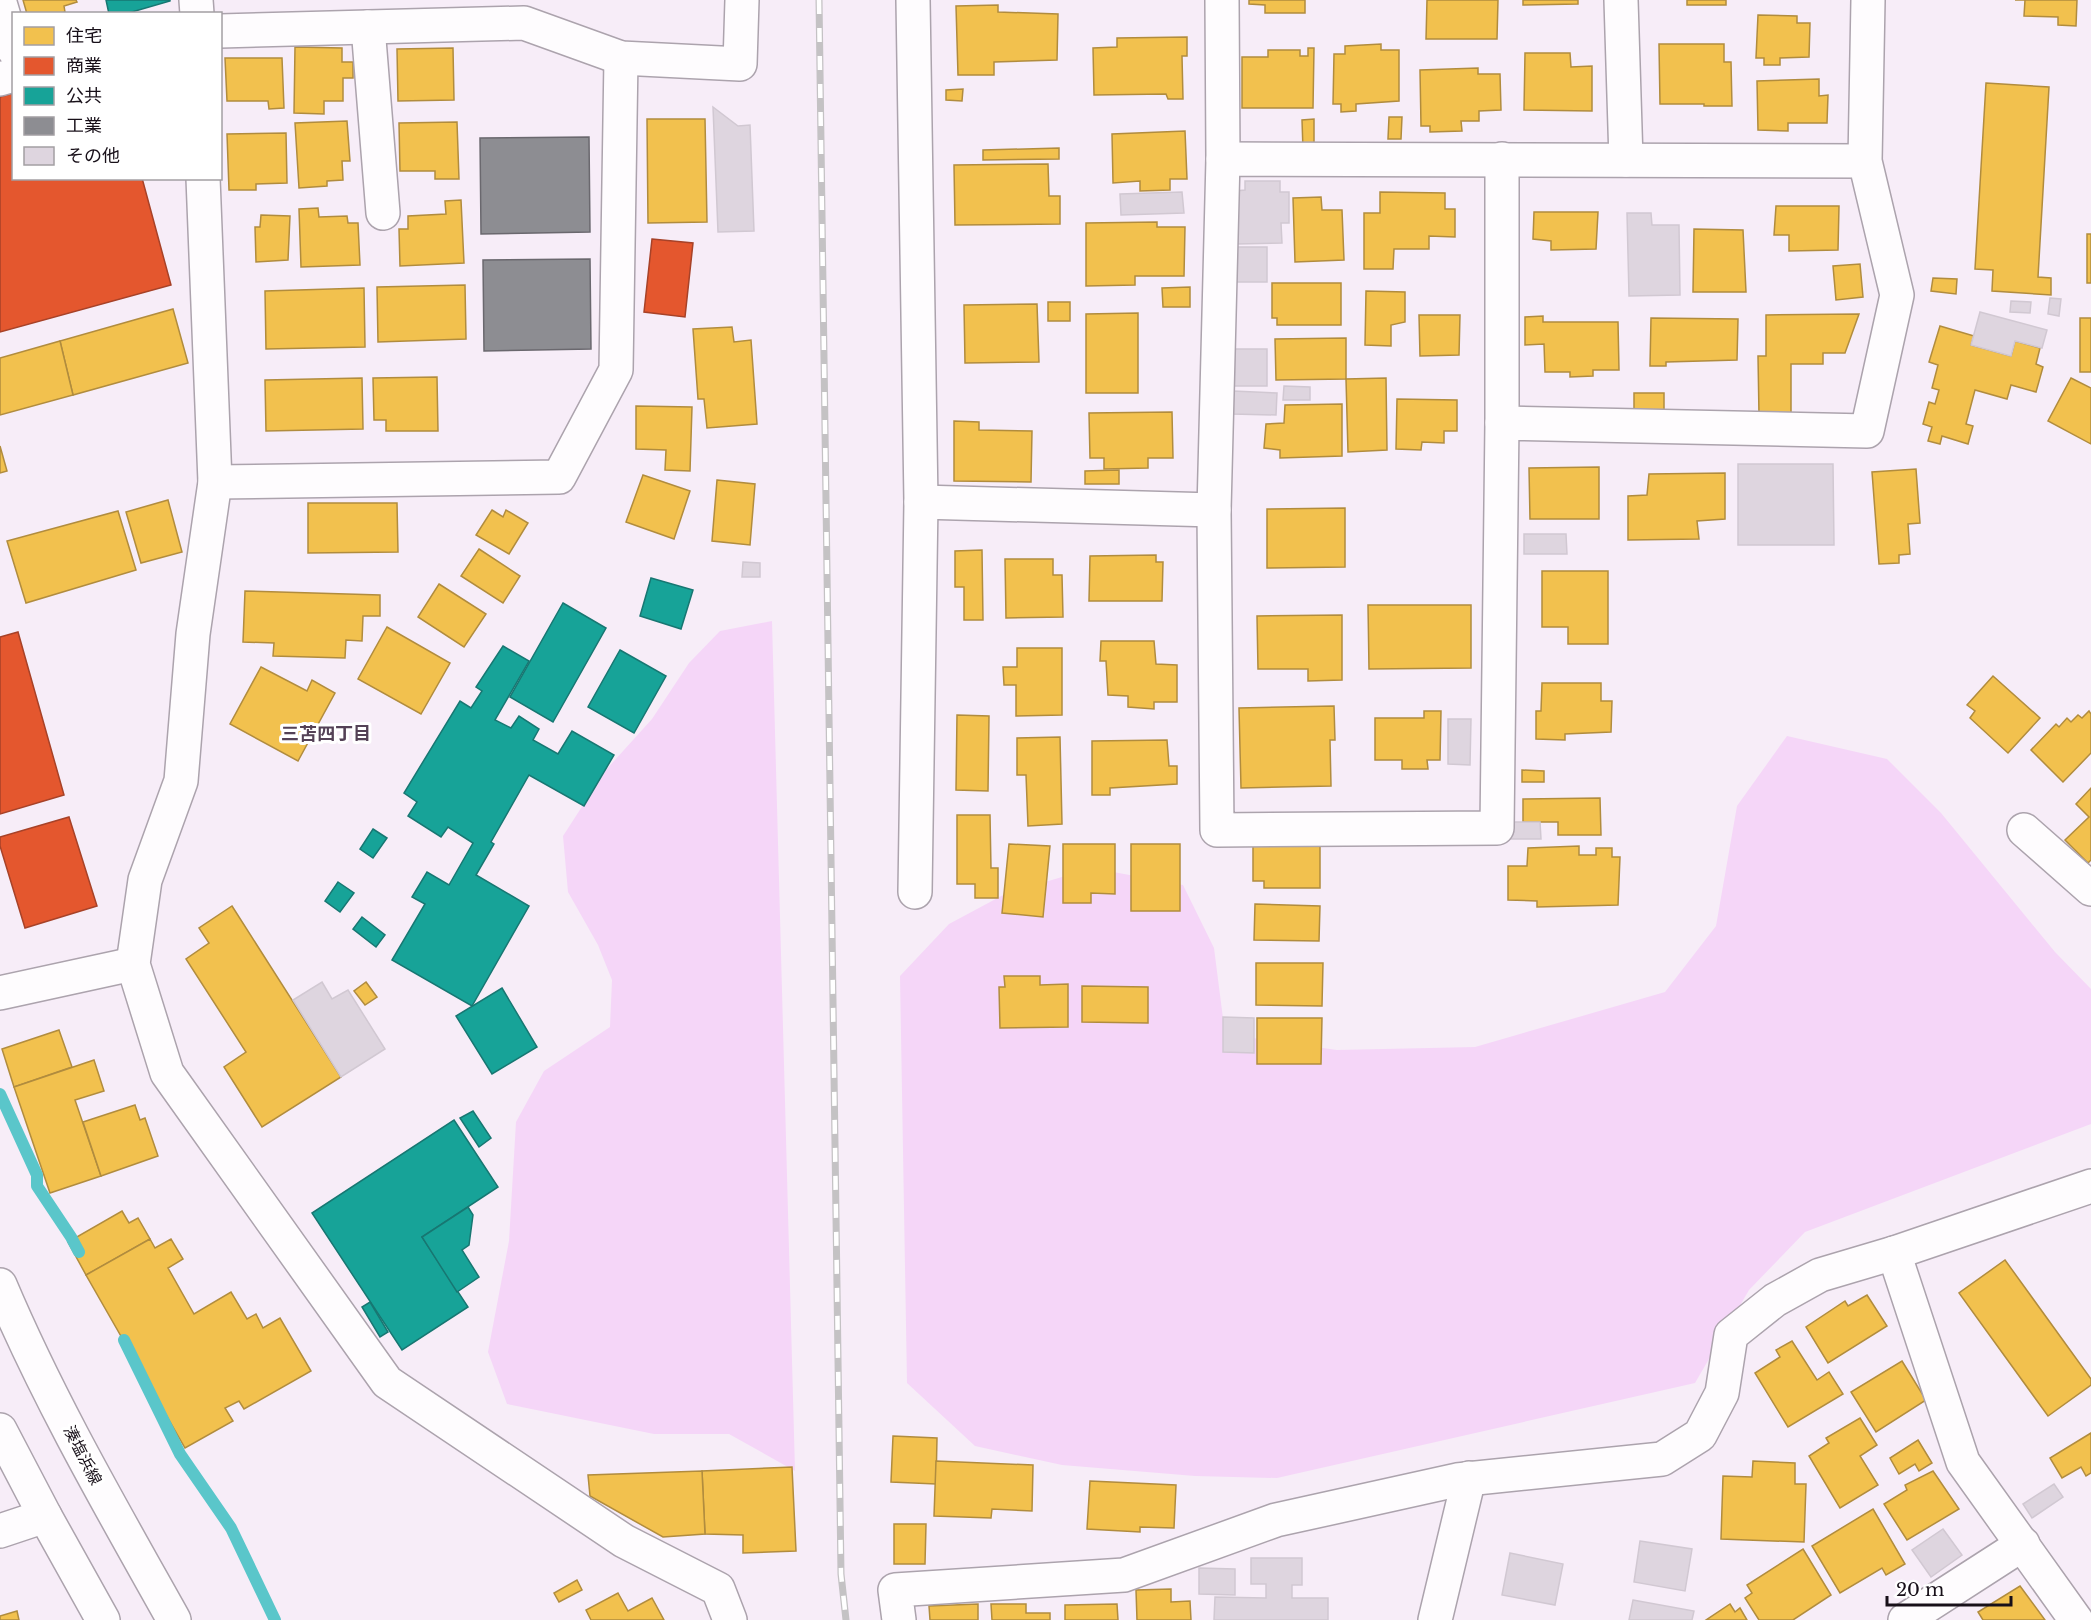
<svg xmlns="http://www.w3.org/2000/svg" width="2091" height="1620" font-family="'Libre Baskerville','Noto Sans JP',serif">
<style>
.green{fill:#f5d6f8}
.homes{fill:#f2c14e;stroke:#b18c3e;stroke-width:1.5}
.shops{fill:#e4572e;stroke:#a74228;stroke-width:1.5}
.public{fill:#17a398;stroke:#177772;stroke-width:1.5}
.industry{fill:#8d8d92;stroke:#6a686e;stroke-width:1.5}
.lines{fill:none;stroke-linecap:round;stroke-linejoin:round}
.stream{stroke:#5ac6ca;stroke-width:12}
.building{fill:#ded5df;stroke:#d1c8d2;stroke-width:1.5}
.street-casing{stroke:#aca3ad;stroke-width:36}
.secondary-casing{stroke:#aca3ad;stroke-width:36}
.street{stroke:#fefcfe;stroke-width:33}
.secondary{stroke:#fefcfe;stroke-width:33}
.rail-casing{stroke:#c4c2c4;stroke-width:7}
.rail{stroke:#fff;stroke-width:4.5;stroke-dasharray:14;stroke-linecap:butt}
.labels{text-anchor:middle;stroke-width:6;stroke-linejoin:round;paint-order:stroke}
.street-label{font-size:16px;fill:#181019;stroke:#fff}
.neighbourhood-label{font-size:18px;font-weight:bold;fill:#544156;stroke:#fff}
</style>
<rect width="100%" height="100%" fill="#f7edf8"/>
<g class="green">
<polygon points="772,621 795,1471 729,1434 654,1434 507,1404 488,1352 509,1241 516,1122 544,1071 610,1027 612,980 598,945 568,892 563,836 605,771 652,719 689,663 720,631"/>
<polygon points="1787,736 1887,759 1941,813 2055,952 2091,989 2091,1124 1805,1232 1749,1290 1695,1383 1277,1478 1195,1476 1062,1465 975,1446 907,1383 900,976 949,924 1005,894 1092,868 1183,885 1214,948 1225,1034 1337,1050 1475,1047 1665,992 1716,926 1737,806"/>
</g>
<g class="homes">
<polygon points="23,0 76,0 77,2 64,6 65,12 60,14 27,14"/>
<polygon points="1249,0 1305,0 1305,13 1265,13 1265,5 1249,4"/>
<polygon points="1427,0 1498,0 1497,39 1426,39"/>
<polygon points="1523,0 1578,0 1578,4 1523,5"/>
<rect x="1687" y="0" width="39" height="5"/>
<polygon points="2015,0 2077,0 2076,26 2058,25 2058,17 2024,16 2025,0"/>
<polygon points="998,5 998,12 1058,14 1057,60 994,62 994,75 958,75 956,6"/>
<polygon points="1758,15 1797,16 1797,23 1810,23 1809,57 1780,58 1780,65 1764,65 1764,58 1756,58"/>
<polygon points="1187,37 1187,56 1182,56 1183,99 1168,99 1166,94 1094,95 1093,48 1117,47 1117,38"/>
<polygon points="1381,44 1381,50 1399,50 1399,101 1356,104 1356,111 1341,112 1341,104 1333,104 1334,54 1345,54 1345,46"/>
<polygon points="1659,44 1724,44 1724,62 1731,62 1732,106 1704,106 1704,104 1660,104"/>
<polygon points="295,47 342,48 342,62 353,62 353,78 343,78 343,101 324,101 324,114 294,113"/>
<polygon points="453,48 454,100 398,101 397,49"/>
<polygon points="1308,48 1314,48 1313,108 1242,108 1242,57 1268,57 1268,50 1300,50 1300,56 1308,56"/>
<polygon points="1525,53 1570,53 1571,67 1592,66 1592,111 1524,110"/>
<polygon points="225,58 282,58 284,108 269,109 268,101 227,101"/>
<polygon points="1478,68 1478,74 1500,74 1501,110 1479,111 1479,121 1461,121 1462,131 1430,132 1430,126 1421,126 1420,70"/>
<polygon points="1819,79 1819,96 1828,95 1827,123 1788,123 1788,131 1758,130 1757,81"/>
<polygon points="1986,83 2049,87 2038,277 2051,278 2051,295 1992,291 1993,270 1975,269"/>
<polygon points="963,89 962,101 946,100 946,90"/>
<polygon points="1389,117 1402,117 1401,139 1388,139"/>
<polygon points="647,119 705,119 707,222 648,223"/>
<polygon points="1314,119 1314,150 1303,150 1302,120"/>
<polygon points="347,121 350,161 342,161 343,180 327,181 327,186 299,188 295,123"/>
<polygon points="457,122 459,179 435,179 435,171 400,171 399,123"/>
<polygon points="1185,131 1187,179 1170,179 1170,190 1140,191 1140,181 1113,183 1112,134"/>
<polygon points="286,133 287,183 256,184 256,190 229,190 227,134"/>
<polygon points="1059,148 1059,159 983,160 983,150"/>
<polygon points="1048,164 1049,196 1060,196 1060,224 955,225 954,165"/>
<polygon points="1380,192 1445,193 1445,209 1455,209 1455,237 1429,236 1429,249 1394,249 1393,269 1364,269 1364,213 1380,213"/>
<polygon points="1321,197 1322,210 1342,210 1344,260 1295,262 1293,198"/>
<polygon points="461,200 464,263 400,266 399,229 408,229 408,216 446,214 445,201"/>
<polygon points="1776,206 1839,206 1838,250 1789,251 1789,235 1774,235"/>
<polygon points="318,208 319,217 347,216 348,223 358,223 360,265 301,267 299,209"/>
<polygon points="1534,212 1598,212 1596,249 1551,250 1551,241 1533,239"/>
<polygon points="261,215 290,216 288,260 256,262 255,227 260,227"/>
<polygon points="1157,222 1157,227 1185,227 1184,276 1135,276 1135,285 1086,286 1086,223"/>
<polygon points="1694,229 1743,230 1746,292 1693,292"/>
<rect x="2087" y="234" width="4" height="49"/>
<polygon points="1860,264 1863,297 1836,300 1833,266"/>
<polygon points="1933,278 1957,279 1956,294 1931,291"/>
<polygon points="1272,283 1341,283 1341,325 1277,325 1277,318 1272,318"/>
<polygon points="465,285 466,339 378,342 377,287"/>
<polygon points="1190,287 1190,307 1163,307 1162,288"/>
<polygon points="364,288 365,347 266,349 265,291"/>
<polygon points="1366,291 1405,292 1405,322 1391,325 1391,346 1365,345"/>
<rect x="1048" y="302" width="22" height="19"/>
<polygon points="1037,304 1039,362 965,363 964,305"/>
<polygon points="173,309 188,363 73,395 60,341"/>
<polygon points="1138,313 1138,393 1086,393 1086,314"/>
<polygon points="1859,314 1845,353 1823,353 1823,364 1791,364 1791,415 1759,415 1758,356 1766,356 1766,315"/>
<polygon points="1419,315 1460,315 1459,355 1420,356"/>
<polygon points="1543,316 1543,322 1618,322 1619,370 1593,370 1593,376 1570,377 1570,372 1545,372 1544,344 1525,345 1525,317"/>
<polygon points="1651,318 1738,319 1737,360 1666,362 1666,366 1650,366"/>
<rect x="2080" y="318" width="11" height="54"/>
<polygon points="1940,326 1974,336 1971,345 2011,356 2015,341 2040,348 2036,364 2043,367 2036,392 2011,385 2007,399 1975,390 1966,424 1973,426 1968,444 1942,436 1940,444 1928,441 1932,427 1923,424 1929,402 1935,404 1939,390 1932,388 1938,365 1929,362"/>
<polygon points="732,327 734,342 751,340 757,424 707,428 704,399 698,399 693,329"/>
<polygon points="1346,338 1346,379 1276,380 1275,339"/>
<polygon points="60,341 73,395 0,415 0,358"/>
<polygon points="437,377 438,431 386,431 386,420 374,420 373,378"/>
<polygon points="362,378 363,429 266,431 265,380"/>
<polygon points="1386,378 1387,450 1348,452 1346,379"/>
<polygon points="2071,378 2091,388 2091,444 2048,421"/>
<rect x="1634" y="393" width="30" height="29"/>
<polygon points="1397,399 1457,400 1457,431 1444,431 1444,443 1422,442 1421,450 1396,449"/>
<polygon points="1342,404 1342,456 1280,458 1280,450 1264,448 1266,424 1284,423 1285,405"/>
<polygon points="636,406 692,407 690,471 665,470 666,450 636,449"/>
<polygon points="1172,412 1173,458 1148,458 1148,468 1104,469 1104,458 1090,458 1089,413"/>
<polygon points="954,421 979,422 979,430 1032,431 1031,482 954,481"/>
<polygon points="0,446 7,471 0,473"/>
<polygon points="1599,467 1599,519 1530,519 1529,468"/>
<polygon points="1916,469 1920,523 1908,524 1910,554 1899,555 1899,563 1879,564 1872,472"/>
<polygon points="1119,470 1119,484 1085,484 1085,471"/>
<polygon points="1725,473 1725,519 1697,521 1699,539 1628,540 1628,496 1647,495 1649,474"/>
<polygon points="643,475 690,491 674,539 626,522"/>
<polygon points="717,480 755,484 750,545 712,541"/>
<polygon points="168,500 182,552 141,563 126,512"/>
<polygon points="308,503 397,503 398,552 308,553"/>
<polygon points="1345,508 1345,567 1267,568 1267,509"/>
<polygon points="492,510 503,517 506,510 528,523 509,554 476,535"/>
<polygon points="118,511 136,570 26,603 7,541"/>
<polygon points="479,549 520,576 503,603 461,576"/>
<polygon points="982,550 983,620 964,620 964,587 955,587 955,551"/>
<polygon points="1156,555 1156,562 1163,562 1162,601 1089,601 1090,556"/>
<polygon points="1005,559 1053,559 1053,575 1062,575 1063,617 1006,618"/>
<polygon points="1542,571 1608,571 1608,644 1568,644 1568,627 1542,627"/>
<polygon points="439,584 486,614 464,647 418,617"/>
<polygon points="245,591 380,595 380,616 363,616 362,641 346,640 345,658 273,656 274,643 243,642"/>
<polygon points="1368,605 1471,605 1471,668 1369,669"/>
<polygon points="1342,615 1342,680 1308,681 1308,669 1258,669 1257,616"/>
<polygon points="387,627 450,663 421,714 358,679"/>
<polygon points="1101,641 1154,641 1156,664 1177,665 1177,702 1154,702 1154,709 1128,707 1128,696 1108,695 1106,661 1100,661"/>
<polygon points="1017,648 1062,648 1062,715 1016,716 1016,685 1004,685 1003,667 1017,667"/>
<polygon points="261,667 307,691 312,680 335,693 298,761 230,724"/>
<polygon points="1993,676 2040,718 2008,753 1970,718 1975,711 1967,705"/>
<polygon points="1542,683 1601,683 1601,701 1612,701 1611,732 1565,734 1565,740 1536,739 1536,711 1541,711"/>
<polygon points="1334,706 1335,740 1330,740 1331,786 1241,788 1239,708"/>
<polygon points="1424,711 1441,711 1440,760 1427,760 1428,769 1402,769 1402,760 1375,760 1375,718 1424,718"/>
<polygon points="2089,711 2091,714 2091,753 2063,782 2031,750 2056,724 2059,727 2067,718 2071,722 2078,715 2082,718"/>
<polygon points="957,715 989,716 988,791 956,790"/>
<polygon points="1060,737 1062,824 1028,826 1026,775 1017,775 1017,738"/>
<polygon points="1167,740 1169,766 1177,766 1177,784 1110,788 1110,795 1092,795 1092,741"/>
<polygon points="1522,770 1544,771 1544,782 1522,782"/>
<polygon points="2091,788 2091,860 2088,863 2065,840 2089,817 2076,804"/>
<polygon points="1600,798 1601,835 1558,835 1558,822 1523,822 1523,799"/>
<polygon points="957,815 990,815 991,868 998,868 998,898 975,898 975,884 957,884"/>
<polygon points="1009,844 1050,846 1043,917 1002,913"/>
<polygon points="1063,844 1115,844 1115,894 1091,893 1091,903 1063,903"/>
<rect x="1131" y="844" width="49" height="67"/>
<polygon points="1253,845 1320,846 1320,888 1264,888 1264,881 1253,881"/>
<polygon points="1579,846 1579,855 1596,855 1596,848 1612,848 1612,857 1620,857 1618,905 1537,907 1537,901 1508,900 1508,866 1527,866 1528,848"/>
<polygon points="1255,904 1320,906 1319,941 1254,940"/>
<polygon points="232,906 341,1077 262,1127 224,1067 246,1052 186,959 209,943 199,928"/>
<polygon points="1256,963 1323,963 1322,1006 1256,1005"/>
<polygon points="1004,976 1040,976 1040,985 1068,984 1068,1027 1000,1028 999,987 1005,987"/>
<polygon points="366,982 377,997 365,1005 354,991"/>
<polygon points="1082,986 1148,987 1148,1023 1082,1022"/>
<polygon points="1257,1018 1322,1018 1321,1064 1257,1064"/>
<polygon points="59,1030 72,1067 14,1087 2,1049"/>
<polygon points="94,1060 104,1091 75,1100 101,1176 50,1193 14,1087"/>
<polygon points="135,1105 140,1120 145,1118 158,1156 101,1176 83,1122"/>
<polygon points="122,1211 129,1223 138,1218 150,1239 86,1275 68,1242"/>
<polygon points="150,1239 155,1248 171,1239 183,1259 168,1268 194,1314 231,1292 247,1319 256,1314 263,1328 280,1318 311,1371 244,1409 239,1401 225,1408 233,1421 185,1448 86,1275"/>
<polygon points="2005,1260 2091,1379 2091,1385 2048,1416 1959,1293"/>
<polygon points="1867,1295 1887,1326 1828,1363 1806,1327 1845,1301 1848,1306"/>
<polygon points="1792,1341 1817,1380 1829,1372 1843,1394 1788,1427 1755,1373 1780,1357 1776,1350"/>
<polygon points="1902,1361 1926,1400 1876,1432 1851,1392"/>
<polygon points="1860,1418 1877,1445 1860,1456 1878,1485 1840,1508 1809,1456 1829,1443 1826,1438"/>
<polygon points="2091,1433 2091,1473 2086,1476 2081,1467 2062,1478 2050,1458"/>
<polygon points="893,1436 937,1438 936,1484 891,1482"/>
<polygon points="1918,1440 1932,1463 1919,1471 1915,1464 1899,1474 1890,1458"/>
<polygon points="936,1461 1033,1465 1032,1511 992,1509 991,1518 934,1516"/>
<polygon points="1753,1461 1795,1463 1795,1484 1806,1484 1804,1542 1721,1539 1723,1476 1752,1477"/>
<polygon points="792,1467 796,1551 743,1553 743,1535 705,1534 702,1471"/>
<polygon points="702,1471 705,1534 663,1537 590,1496 588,1475"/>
<polygon points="1933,1471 1959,1509 1907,1540 1884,1504 1907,1490 1905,1485"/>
<polygon points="1090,1481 1176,1485 1174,1528 1140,1527 1140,1532 1087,1529"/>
<polygon points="1873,1509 1905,1564 1886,1575 1882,1568 1840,1593 1812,1546"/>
<polygon points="894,1524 926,1524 925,1564 894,1564"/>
<polygon points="1803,1549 1831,1595 1793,1620 1759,1620 1745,1598 1752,1593 1747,1585"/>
<polygon points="577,1580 582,1590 559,1602 554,1593"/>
<polygon points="2020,1586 2045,1620 1983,1620 1978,1612"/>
<polygon points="1171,1589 1171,1602 1190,1601 1191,1620 1137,1620 1136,1590"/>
<polygon points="618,1593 628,1611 652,1598 664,1620 591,1620 586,1610"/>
<polygon points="978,1604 978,1620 930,1620 929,1606"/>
<polygon points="991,1604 1026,1604 1026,1613 1050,1613 1050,1620 992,1620"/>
<polygon points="1117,1604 1118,1620 1065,1620 1065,1605"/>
<polygon points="1730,1604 1735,1612 1740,1608 1747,1620 1706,1620"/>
<polygon points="17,1611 19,1620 0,1620 0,1616"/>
</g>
<g class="shops">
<polygon points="14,93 14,178 142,178 171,285 0,332 0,97"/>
<polygon points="652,239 693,243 685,317 644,312"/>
<polygon points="18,632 64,795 0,814 0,637"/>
<polygon points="69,817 97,906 25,928 0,846 0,837"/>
</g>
<g class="public">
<polygon points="106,0 170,0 170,1 125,14 109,14"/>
<polygon points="651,578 693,590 681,629 640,616"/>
<polygon points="563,603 606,628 553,722 510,697"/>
<polygon points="503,646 529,661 495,720 511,728 519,716 539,729 533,740 558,754 572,731 614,755 584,806 529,775 491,842 494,844 476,875 529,906 472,1006 392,960 425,904 412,897 427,872 449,885 473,843 448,827 441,837 408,816 417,802 404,793 460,701 471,708 482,691 476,687"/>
<polygon points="620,650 666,676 634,733 588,707"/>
<polygon points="373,829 387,838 373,858 360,849"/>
<polygon points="338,882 354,893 340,912 325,901"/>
<polygon points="362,917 385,935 376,947 353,929"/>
<polygon points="502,988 537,1047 492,1074 456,1016"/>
<polygon points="473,1111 491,1138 479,1147 460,1118"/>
<polygon points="454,1120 498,1187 422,1237 468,1307 402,1350 312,1213"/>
<polygon points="468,1207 473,1215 469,1245 462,1250 479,1277 457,1292 422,1237"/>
<polygon points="370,1302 388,1332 380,1337 362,1307"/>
</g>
<g class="industry">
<polygon points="589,137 590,232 481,234 480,138"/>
<polygon points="590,259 591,349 484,351 483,260"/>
</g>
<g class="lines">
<g class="stream">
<polyline points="0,1094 37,1175 37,1186 71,1237 79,1252"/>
<polyline points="124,1340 180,1454 231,1528 275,1620"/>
</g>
</g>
<g class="building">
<polygon points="713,107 738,126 750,125 754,231 718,232"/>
<polygon points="1245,181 1280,181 1280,192 1289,192 1289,223 1281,223 1282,243 1237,244 1235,191 1245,190"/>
<polygon points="1182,192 1184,213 1121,215 1120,194"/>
<polygon points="1627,213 1651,213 1652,225 1679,225 1680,295 1629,296"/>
<rect x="1234" y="247" width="33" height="35"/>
<polygon points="2050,298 2061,299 2059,316 2048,314"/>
<polygon points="2011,301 2031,302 2030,313 2010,312"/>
<polygon points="1980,312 2047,330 2042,348 2015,341 2011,356 1971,345"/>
<polygon points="1235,349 1267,349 1267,386 1234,386"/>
<polygon points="1284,386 1310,387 1310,400 1283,400"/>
<polygon points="1233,391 1277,393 1276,415 1232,414"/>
<polygon points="1738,464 1833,464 1834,545 1738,545"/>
<polygon points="1524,534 1566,534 1567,554 1524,554"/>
<polygon points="743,562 760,563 760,577 742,577"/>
<polygon points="1448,719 1471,719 1470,765 1448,764"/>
<polygon points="1505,822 1540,822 1541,839 1505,839"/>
<polygon points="322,982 332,999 348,990 385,1049 341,1077 293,1000"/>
<polygon points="1223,1017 1254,1018 1254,1053 1223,1052"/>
<polygon points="2054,1484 2063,1497 2032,1518 2023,1504"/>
<polygon points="1943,1529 1962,1555 1931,1577 1912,1550"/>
<polygon points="1640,1541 1692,1549 1685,1591 1634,1582"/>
<polygon points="1510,1553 1563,1564 1555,1605 1502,1595"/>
<polygon points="1251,1558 1302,1558 1302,1585 1292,1585 1292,1598 1328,1598 1328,1620 1214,1620 1215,1597 1266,1598 1266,1584 1251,1584"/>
<polygon points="1199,1568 1235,1569 1235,1595 1199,1594"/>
<polygon points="1633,1600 1694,1611 1692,1620 1629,1620"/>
</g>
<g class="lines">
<defs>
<g id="street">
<polyline points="196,0 197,14"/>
<polyline points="913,0 921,502 915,892"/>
<polyline points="1222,0 1223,159"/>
<polyline points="1621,0 1626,160"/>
<polyline points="0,3 14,50"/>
<polyline points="368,27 383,213"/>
<polyline points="220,31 524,23 621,58 740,64 742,0"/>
<polyline points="0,79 14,75"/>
<polyline points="1502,159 1502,423"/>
<polyline points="1865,161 1223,159 1214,510 1217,830 1497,828 1502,423 1867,431 1897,295 1865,161 1868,0"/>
<polyline points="203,178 215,482 193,634 181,781 145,880 133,964 167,1073 387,1382 624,1541 718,1589 730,1620"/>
<polyline points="215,482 559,477 616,370 621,58"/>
<polyline points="921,502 1214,510"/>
<polyline points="2024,830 2091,889"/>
<polyline points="0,993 133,964"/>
<polyline points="1894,1253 1963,1462 2076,1620"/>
<polyline points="0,1531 45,1516"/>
<polyline points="899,1620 895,1590 1124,1575 1276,1520 1457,1480 1662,1459 1700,1435 1722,1393 1731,1335 1775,1300 1820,1275 1894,1253 2091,1186"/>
<polyline points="1435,1620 1469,1478"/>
<polyline points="1905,1620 2023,1544"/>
</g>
<g id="secondary">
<path d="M0 1285C49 1401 113 1511 174 1620"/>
<polyline points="0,1430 45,1516 103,1620"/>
</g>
</defs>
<use href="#street" class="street-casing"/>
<use href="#secondary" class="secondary-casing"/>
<use href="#street" class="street"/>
<use href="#secondary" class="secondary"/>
<defs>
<polyline id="rail" points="819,0 841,1574 846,1620"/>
</defs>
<use href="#rail" class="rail-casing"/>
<use href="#rail" class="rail"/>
</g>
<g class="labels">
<g class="street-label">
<text transform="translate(83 1455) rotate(63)" y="6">湊塩浜線</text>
</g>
<g class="neighbourhood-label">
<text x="326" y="740">三苫四丁目</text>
</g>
</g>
<rect x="12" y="12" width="210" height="168" fill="#ffffff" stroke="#a39fa3" stroke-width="1.5"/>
<rect x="24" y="27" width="30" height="18" fill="#f2c14e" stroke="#a39fa3" stroke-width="1.5"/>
<text x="66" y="42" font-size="18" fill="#181019">住宅</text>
<rect x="24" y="57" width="30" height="18" fill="#e4572e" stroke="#a39fa3" stroke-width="1.5"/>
<text x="66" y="72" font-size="18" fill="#181019">商業</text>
<rect x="24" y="87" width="30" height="18" fill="#17a398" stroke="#a39fa3" stroke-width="1.5"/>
<text x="66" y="102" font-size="18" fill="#181019">公共</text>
<rect x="24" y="117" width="30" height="18" fill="#8d8d92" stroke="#a39fa3" stroke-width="1.5"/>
<text x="66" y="132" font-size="18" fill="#181019">工業</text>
<rect x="24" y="147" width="30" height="18" fill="#ded5df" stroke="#a39fa3" stroke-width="1.5"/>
<text x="66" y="162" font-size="18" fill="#181019">その他</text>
<path d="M1887 1596v9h124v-9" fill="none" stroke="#181019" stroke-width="3"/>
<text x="1896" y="1596" font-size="18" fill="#181019" stroke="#ffffff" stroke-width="4.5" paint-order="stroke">20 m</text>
</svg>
